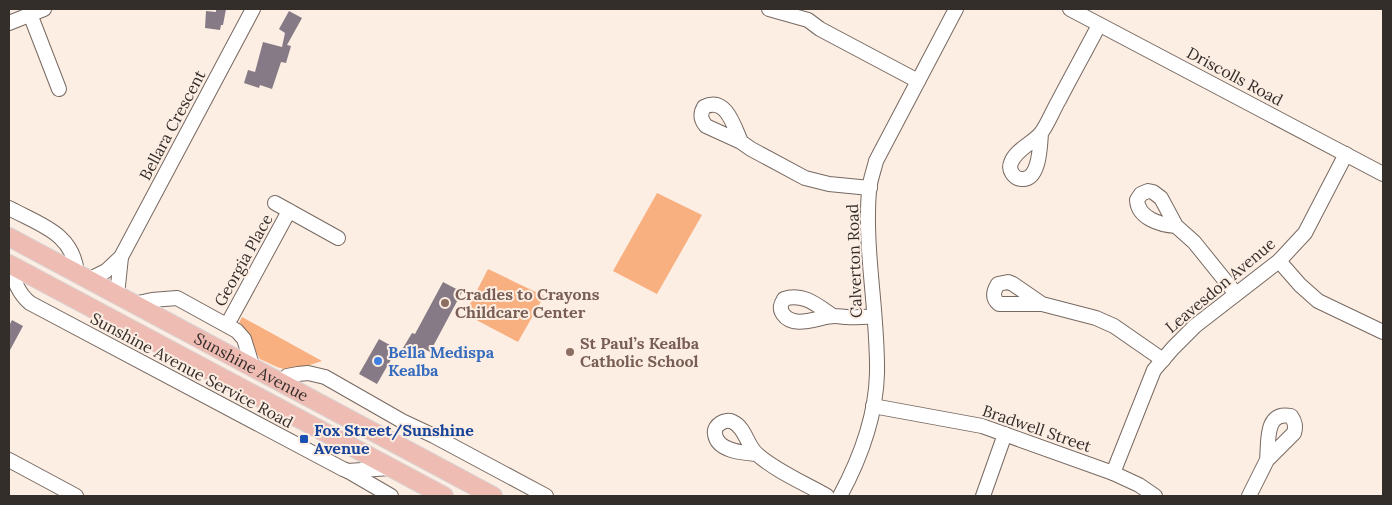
<svg xmlns="http://www.w3.org/2000/svg" width="1392" height="505" font-family="Lora,serif">
<style>
.green{fill:#f8b081}
.building{fill:#857a85}
.lines{fill:none;stroke-linecap:round;stroke-linejoin:round}
.minor-casing{stroke:#776961;stroke-width:16}
.major-casing{stroke:#d6d5d5;stroke-width:20}
.minor{stroke:#fff;stroke-width:14}
.major{stroke:#efbcb4;stroke-width:18}
.education-dot{fill:#8d6e63;stroke:#fdeee4;stroke-width:2}
.shop-dot{fill:#3f7fe0;stroke:#fdeee4;stroke-width:2}
.transit-dot{fill:#1a4fb4;stroke:#fdeee4;stroke-width:2}
.labels{text-anchor:middle;stroke-width:4;stroke-linejoin:round;paint-order:stroke}
.street-label{font-size:16px;fill:#342e2b;stroke:#fdeee4}
.education-label{font-size:16px;font-weight:bold;fill:#785e54;stroke:#fdeee4;text-anchor:start}
.shop-label{font-size:16px;font-weight:bold;fill:#366cbe;stroke:#fdeee4;text-anchor:start}
.transit-label{font-size:16px;font-weight:bold;fill:#164399;stroke:#fdeee4;text-anchor:start}
</style>
<rect width="100%" height="100%" fill="#fdeee4"/>
<g class="green">
<polygon points="657,193 702,215 657,294 613,271"/>
<polygon points="488,269 544,296 518,342 465,314"/>
<polygon points="242,317 322,361 301,368 287,370 277,367 260,359 239,323"/>
</g>
<g class="building">
<polygon points="216,9 226,9 223,25 221,25 220,30 205,28 206,11 216,12"/>
<polygon points="289,11 302,18 287,45 291,46 286,63 281,62 272,89 260,85 259,88 244,83 248,70 255,72 263,42 282,47 285,33 279,29"/>
<polygon points="443,282 462,292 430,352 422,348 417,356 403,348 412,333 415,334"/>
<polygon points="12,320 23,326 9,352 9,326"/>
<polygon points="379,339 397,349 377,384 359,374"/>
</g>
<g class="lines">
<defs>
<g id="minor">
<polyline points="769,9 808,20 820,29 918,81"/>
<polyline points="1070,9 1383,174"/>
<polyline points="30,14 59,89"/>
<polyline points="9,23 44,9"/>
<path d="M1041 133C1040 145 1040 180 1022 179 1014 179 1008 170 1011 163 1015 150 1033 143 1041 133 1048 124 1053 110 1059 100 1072 75 1086 50 1099 25"/>
<path d="M741 142C734 126 726 96 704 107 700 114 700 119 706 126L741 142 751 149 805 178 829 184 870 188"/>
<polyline points="275,203 338,238"/>
<path d="M9 208C40 225 74 233 77 274"/>
<path d="M1176 226C1160 225 1138 218 1137 200L1141 194 1148 191 1153 192 1161 198 1176 226 1194 242 1236 294"/>
<polyline points="1279,261 1300,285 1318,301 1383,332"/>
<path d="M12 266C13 280 19 294 30 303L343 469 348 471 390 468"/>
<polyline points="88,280 106,271 121,257 253,9"/>
<polyline points="117,295 121,257"/>
<polyline points="133,304 152,300 177,298 237,331 244,339 253,368"/>
<path d="M1042 304 1013 284 1008 282 998 284C993 292 992 298 999 304H1042L1096 318 1114 326 1163 360"/>
<path d="M833 316C818 306 803 292 784 299 781 304 779 308 783 314 794 330 820 316 835 316 839 316 843 317 847 317 856 318 865 316 874 317"/>
<polyline points="227,325 289,211"/>
<polyline points="280,382 287,376 298,374 308,373 325,377 402,421 434,436 546,496"/>
<polyline points="873,406 982,426 1113,473 1139,485 1155,496"/>
<path d="M756 454C743 453 717 451 715 434 713 425 726 418 733 422 746 428 747 447 758 455 776 471 806 484 827 496"/>
<polyline points="9,460 76,496"/>
<polyline points="348,471 391,496"/>
<polyline points="1113,473 1154,370 1173,348 1195,326 1279,261 1305,233 1346,154"/>
<path d="M840 496C860 459 876 416 877 373 878 312 864 251 869 190 870 180 874 170 876 161L956 9"/>
<polyline points="983,496 1005,434"/>
<path d="M1249 496 1267 460 1294 433C1296 426 1295 422 1291 416 1264 411 1269 442 1267 460"/>
</g>
<g id="major">
<path id="s1" d="M9 237 493 496"/>
<polyline points="9,264 444,496"/>
</g>
</defs>
<use href="#minor" class="minor-casing"/>
<use href="#major" class="major-casing"/>
<use href="#minor" class="minor"/>
<use href="#major" class="major"/>
</g>
<g class="education-dot">
<circle cx="445" cy="303" r="5"/>
<circle cx="570" cy="352" r="5"/>
</g>
<circle class="shop-dot" cx="378" cy="361" r="5"/>
<rect class="transit-dot" x="299" y="434" width="10" height="10" rx="2.5"/>
<g class="labels">
<g class="street-label">
<text transform="translate(1235 76) rotate(28)" y="6">Driscolls Road</text>
<text transform="translate(172 125) rotate(-62)" y="6">Bellara Crescent</text>
<text transform="translate(243 260) rotate(-61)" y="6">Georgia Place</text>
<text transform="translate(854 261) rotate(-92)" y="6">Calverton Road</text>
<text transform="translate(1220 285) rotate(-40)" y="6">Leavesdon Avenue</text>
<text dy="6" stroke="none"><textPath href="#s1" startOffset="275">Sunshine Avenue</textPath></text>
<text transform="translate(192 370) rotate(28)" y="6">Sunshine Avenue Service Road</text>
<text transform="translate(1037 428) rotate(19)" y="6">Bradwell Street</text>
</g>
<g class="education-label">
<text x="455" y="300">Cradles to Crayons<tspan x="455" dy="18">Childcare Center</tspan></text>
<text x="580" y="349">St Paul’s Kealba<tspan x="580" dy="18">Catholic School</tspan></text>
</g>
<g class="shop-label">
<text x="388" y="358">Bella Medispa<tspan x="388" dy="18">Kealba</tspan></text>
</g>
<g class="transit-label">
<text x="314" y="436">Fox Street/Sunshine<tspan x="314" dy="18">Avenue</tspan></text>
</g>
</g>
<rect width="1392" height="505" fill="none" stroke="#342e2b" stroke-width="20"/>
</svg>
